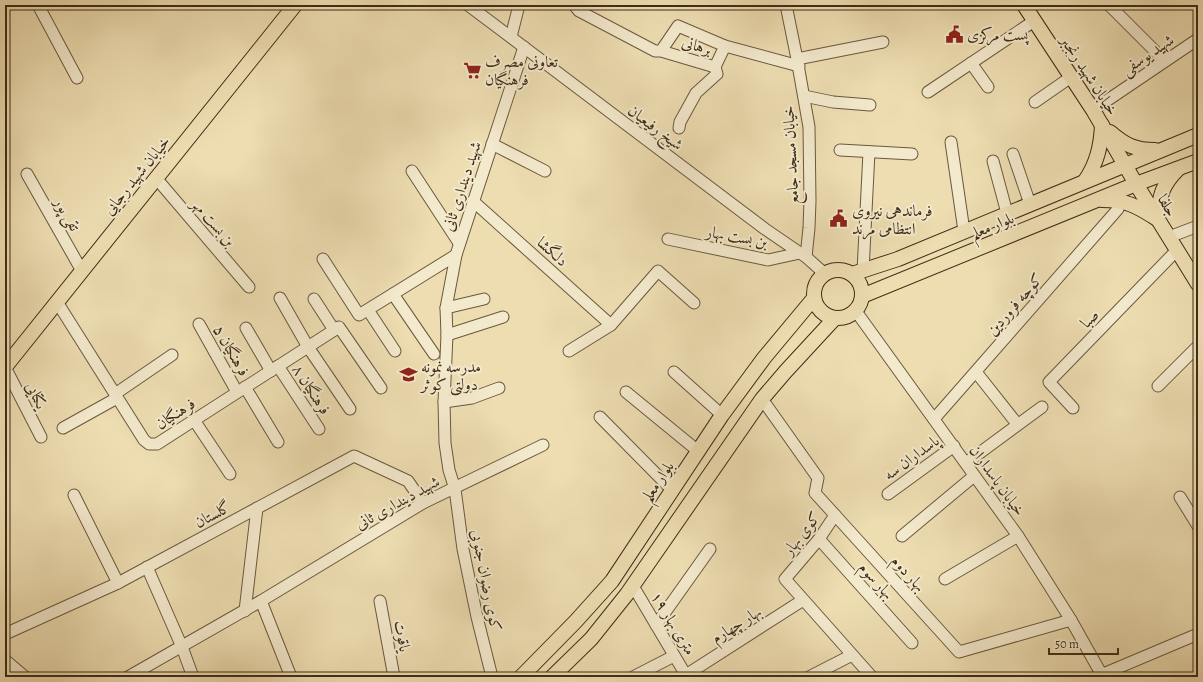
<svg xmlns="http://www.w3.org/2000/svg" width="1203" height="682" font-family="Alegreya,Amiri,serif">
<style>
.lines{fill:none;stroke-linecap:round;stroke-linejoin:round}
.minor-casing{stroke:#6a583e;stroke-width:13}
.major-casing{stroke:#3e2c17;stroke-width:16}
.minor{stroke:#f3e9cc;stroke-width:11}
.major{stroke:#edddb1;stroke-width:14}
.labels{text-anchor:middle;stroke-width:4;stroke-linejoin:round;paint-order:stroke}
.poi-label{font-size:16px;fill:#3e2c17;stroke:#f3e9cc;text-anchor:start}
.street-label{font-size:16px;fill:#3e2c17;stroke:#f3e9cc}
</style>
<rect width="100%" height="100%" fill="#edddb1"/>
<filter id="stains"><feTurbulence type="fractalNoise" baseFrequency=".005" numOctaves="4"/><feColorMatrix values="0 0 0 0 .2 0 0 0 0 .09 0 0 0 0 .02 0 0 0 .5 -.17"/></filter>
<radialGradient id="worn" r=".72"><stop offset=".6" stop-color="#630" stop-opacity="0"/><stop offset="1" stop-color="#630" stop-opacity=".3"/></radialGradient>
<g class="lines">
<defs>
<g id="minor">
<polyline points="38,5 77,78"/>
<polyline points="468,5 765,229 806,257 825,274"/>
<polyline points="574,5 579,11 655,51 661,51 715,67 725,46 678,26 661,51"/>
<polyline points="786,5 797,59 809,127 810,201 809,228 806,257"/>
<polyline points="1109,5 1165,61"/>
<polyline points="511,37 519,5"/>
<polyline points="725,46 799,66"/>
<polyline points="797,59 883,42"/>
<polyline points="971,63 988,87"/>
<polyline points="928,92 1034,21"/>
<polyline points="804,96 833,102 870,105"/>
<polyline points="1035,102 1071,77"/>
<polyline points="1093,110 1198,39"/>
<polyline points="679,128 680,122 696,93 717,74 715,67"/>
<polyline points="951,142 964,231"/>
<polyline points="492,144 545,171"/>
<polyline points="840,150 912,154"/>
<polyline points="1013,154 1030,204"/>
<polyline points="993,161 1007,213"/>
<polyline points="412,171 459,243"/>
<polyline points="27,174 82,271"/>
<polyline points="156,178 249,287"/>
<polyline points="473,201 611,325"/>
<polyline points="1169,237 1198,226"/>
<polyline points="668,239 768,260 800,253"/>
<polyline points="323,259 359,315 456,255"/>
<polyline points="863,271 869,152"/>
<polyline points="393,294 434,354"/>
<polyline points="280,298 308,347 350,409"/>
<polyline points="314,299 334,330"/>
<polyline points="57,302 144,440 149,444 157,444 339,327 381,388"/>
<polyline points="446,308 484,299"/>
<polyline points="368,310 395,351"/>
<polyline points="855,310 1018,536 1071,620 1103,677"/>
<polyline points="199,324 237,392"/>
<polyline points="246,328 271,371"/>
<polyline points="447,335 503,317"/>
<polyline points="569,351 611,325 658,271 694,303"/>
<polyline points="278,366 319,429"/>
<polyline points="5,367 41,437"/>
<polyline points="674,372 722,415"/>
<polyline points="976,372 1014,420"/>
<polyline points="1158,386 1198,346"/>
<polyline points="245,387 278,442"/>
<polyline points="626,392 698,451"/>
<polyline points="115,394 172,355"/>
<polyline points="762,399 818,478 815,493 835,515 819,539 785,579 872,677"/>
<polyline points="444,402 472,398 499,388"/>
<polyline points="1073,408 1049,382 1177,250"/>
<polyline points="600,417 672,490"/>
<polyline points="934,419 1118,209"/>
<polyline points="194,420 230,474"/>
<polyline points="63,428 117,398"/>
<polyline points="966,463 1042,407"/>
<polyline points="888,494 954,446"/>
<polyline points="74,495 118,583"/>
<polyline points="1180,497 1198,526"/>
<polyline points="835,515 959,652 1071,620"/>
<polyline points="902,536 974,476"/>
<polyline points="819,539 912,643"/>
<polyline points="147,567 182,647 193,677"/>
<polyline points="945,579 1018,536"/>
<polyline points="633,586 687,677"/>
<polyline points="261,601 291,677"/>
<polyline points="380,601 394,677"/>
<polyline points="245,611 257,508"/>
<polyline points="656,625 710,549"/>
<polyline points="5,634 118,583 354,456 408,481 423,503"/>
<polyline points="5,660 25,677"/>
<polyline points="686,675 803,600"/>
<polyline points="128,677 261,601 423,503 543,445"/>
<polyline points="492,677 477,617 463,549 455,489 449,470 445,443 444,402 447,335 446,308 456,255 524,47"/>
<polyline points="633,677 674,656"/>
<polyline points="809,677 852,655"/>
<polyline points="1096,677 1198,634"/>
</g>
<g id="major">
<polyline points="1024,5 1093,110 1136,184 1198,284"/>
<path d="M1110 132C1125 145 1135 150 1155 150"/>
<path d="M1085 181C1097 163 1101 146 1102 125"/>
<path d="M1102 200C1126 200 1137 206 1157 219 1160 196 1161 186 1178 169"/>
<circle cx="838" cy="294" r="24"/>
<polyline points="852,274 898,259 1198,135"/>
<polyline points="862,296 1136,184 1198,161"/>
<polyline points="5,367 295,5"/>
<polyline points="521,677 576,621 612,581 722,415 764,358 814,298"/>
<polyline points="552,677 591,639 627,594 762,399 786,371 835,318"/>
</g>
</defs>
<use href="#minor" class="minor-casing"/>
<use href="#major" class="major-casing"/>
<use href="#minor" class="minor"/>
<use href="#major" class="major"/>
</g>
<defs>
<symbol id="civic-bare" viewBox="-9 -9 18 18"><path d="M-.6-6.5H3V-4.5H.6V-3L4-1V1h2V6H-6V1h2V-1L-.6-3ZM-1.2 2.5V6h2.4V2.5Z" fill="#8f2418" stroke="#f3e9cc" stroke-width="2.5" paint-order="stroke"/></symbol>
<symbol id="supermarket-bare" viewBox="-9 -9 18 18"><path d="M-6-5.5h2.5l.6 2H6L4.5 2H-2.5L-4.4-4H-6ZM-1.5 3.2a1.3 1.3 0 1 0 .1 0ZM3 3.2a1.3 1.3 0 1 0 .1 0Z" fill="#8f2418" stroke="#f3e9cc" stroke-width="2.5" paint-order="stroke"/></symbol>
<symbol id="school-bare" viewBox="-9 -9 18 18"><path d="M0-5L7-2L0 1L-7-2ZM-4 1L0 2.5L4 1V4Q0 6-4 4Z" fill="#8f2418" stroke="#f3e9cc" stroke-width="2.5" paint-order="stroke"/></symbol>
</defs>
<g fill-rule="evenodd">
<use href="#civic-bare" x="942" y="22" width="25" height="25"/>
<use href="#supermarket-bare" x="460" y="58" width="25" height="25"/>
<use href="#civic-bare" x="826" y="206" width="25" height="25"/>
<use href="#school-bare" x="396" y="362" width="25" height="25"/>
</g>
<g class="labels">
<g class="poi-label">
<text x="967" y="40">پست مرکزی</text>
<text x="485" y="67">تعاونی مصرف<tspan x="485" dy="18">فرهنگیان</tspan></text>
<text x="852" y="216">فرماندهی نیروی<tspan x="852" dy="18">انتظامی مرند</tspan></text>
<text x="421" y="372">مدرسه نمونه<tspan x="421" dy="18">دولتی کوثر</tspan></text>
</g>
<g class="street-label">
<text transform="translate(697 45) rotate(17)" y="6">برهانی</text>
<text transform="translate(1147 54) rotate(-34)" y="6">شهید یوسفی</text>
<text transform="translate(1090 75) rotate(57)" y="6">خیابان شهید رنجبر</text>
<text transform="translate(656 127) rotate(37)" y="6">شیخ رفیعیان</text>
<text transform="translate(790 155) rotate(-93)" y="6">خیابان مسجد جامع</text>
<text transform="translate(136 175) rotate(-51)" y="6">خیابان شهید رجایی</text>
<text transform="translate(461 186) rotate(-72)" y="6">شهید دینداری ثانی</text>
<text transform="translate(1168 205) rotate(58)" y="6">جلفا</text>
<text transform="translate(68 214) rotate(60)" y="6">تقی پور</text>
<text transform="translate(214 222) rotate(49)" y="6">بن بست مهر</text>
<text transform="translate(992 225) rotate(-22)" y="6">بلوار معلم</text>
<text transform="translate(737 236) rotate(10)" y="6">بن بست بهار</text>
<text transform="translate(553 251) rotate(42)" y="6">دلگشا</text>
<text transform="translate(1014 304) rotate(-49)" y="6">کوچه فروردین</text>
<text transform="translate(1089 318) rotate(-46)" y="6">صبا</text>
<text transform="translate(232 350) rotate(60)" y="6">فرهنگیان ۵</text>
<text transform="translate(312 389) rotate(57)" y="6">فرهنگیان ۸</text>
<text transform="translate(37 395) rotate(63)" y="6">یکتایی</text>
<text transform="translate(175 413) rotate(-33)" y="6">فرهنگیان</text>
<text transform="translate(911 457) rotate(-36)" y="6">پاسداران سه</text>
<text transform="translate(998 480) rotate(54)" y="6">خیابان پاسداران</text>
<text transform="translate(657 481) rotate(-56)" y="6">بلوار معلم</text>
<text transform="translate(397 502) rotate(-29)" y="6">شهید دینداری ثانی</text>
<text transform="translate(212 514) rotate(-28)" y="6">گلستان</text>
<text transform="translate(801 533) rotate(-52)" y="6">کوی بهار</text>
<text transform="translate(909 573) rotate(48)" y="6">بهار دوم</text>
<text transform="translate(487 580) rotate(79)" y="6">کوی رضوان جنوبی</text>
<text transform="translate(877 580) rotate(48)" y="6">بهار سوم</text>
<text transform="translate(674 623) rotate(59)" y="6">۱۹ متری بهار</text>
<text transform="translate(736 624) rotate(-32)" y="6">بهار چهارم</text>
<text transform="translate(403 636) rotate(79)" y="6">یاقوت</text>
</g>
</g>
<rect width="1203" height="682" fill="none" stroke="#edddb1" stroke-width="20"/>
<rect x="6" y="6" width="1191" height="670" fill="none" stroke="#3e2c17" stroke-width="2"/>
<rect x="10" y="10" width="1183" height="662" fill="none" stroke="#3e2c17"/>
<path d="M1049 648v6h69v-6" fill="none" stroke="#3e2c17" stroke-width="2"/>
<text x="1055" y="648" font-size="12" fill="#3e2c17" stroke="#f3e9cc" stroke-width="3" paint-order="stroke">50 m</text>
<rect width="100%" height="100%" filter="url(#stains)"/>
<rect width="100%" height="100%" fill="url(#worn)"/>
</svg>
